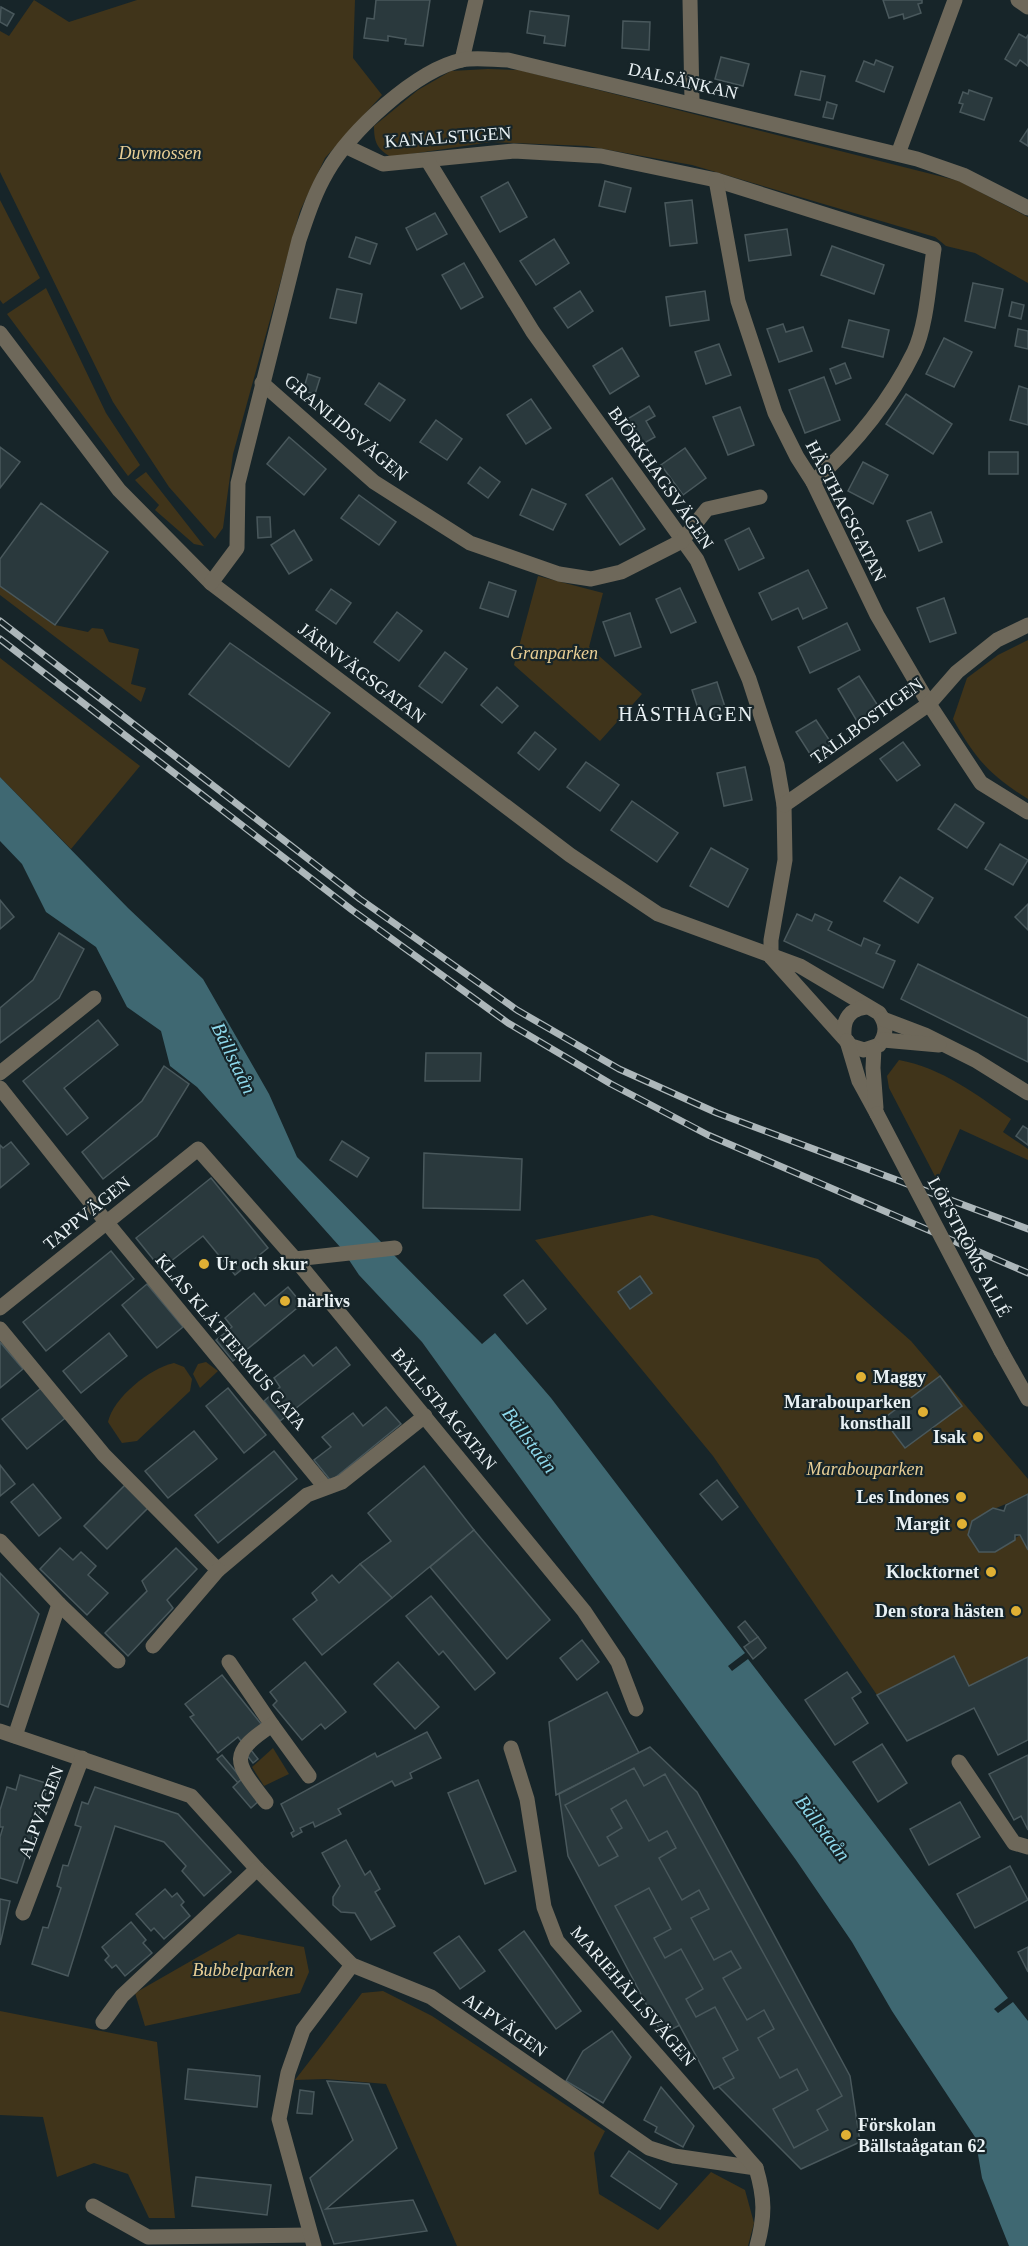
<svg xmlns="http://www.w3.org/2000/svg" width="1028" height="2246" font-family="'Times New Roman',serif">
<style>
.green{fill:#40341a}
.water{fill:#3f6872}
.building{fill:#2a393d;stroke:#49585c;stroke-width:1.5}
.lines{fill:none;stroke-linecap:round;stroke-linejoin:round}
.minor{stroke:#6e685a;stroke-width:15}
.rail-casing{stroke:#adb7ba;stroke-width:7}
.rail{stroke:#172529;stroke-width:4.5;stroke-dasharray:14;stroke-linecap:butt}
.minor-bridge{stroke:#6e685a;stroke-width:15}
.poi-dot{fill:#e0b034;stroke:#172529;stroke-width:2}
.labels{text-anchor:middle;stroke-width:4.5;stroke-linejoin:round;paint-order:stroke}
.street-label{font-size:18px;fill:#e9f1f4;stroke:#172529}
.park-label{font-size:18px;font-style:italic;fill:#e8ce95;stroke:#172529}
.poi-label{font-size:18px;font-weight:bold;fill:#e9f1f4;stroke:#172529;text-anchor:end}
.neighbourhood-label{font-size:20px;letter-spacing:1.5px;fill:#e9f1f4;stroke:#172529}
.water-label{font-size:20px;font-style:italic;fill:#8ed9ec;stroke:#172529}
</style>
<rect width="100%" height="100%" fill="#172529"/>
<g class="green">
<polygon points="34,0 69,22 137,0 355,0 353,58 382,95 325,158 300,211 233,454 223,528 215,539 169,487 113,402 0,172 0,31 9,36"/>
<path d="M488 69 519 70 959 181 1028 217V283L975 253 946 246 935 237 692 165 587 146 491 142 391 157C377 149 374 142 374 126L418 90 451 71Z"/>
<polygon points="0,200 40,278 3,304 0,300"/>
<polygon points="46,288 106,413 140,465 128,476 7,314"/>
<polygon points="146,472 204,546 194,544 155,510 159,505 135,480"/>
<polygon points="538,576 603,593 589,647 642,694 600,741 514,665"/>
<polygon points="0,586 55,625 88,632 92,628 103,629 109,642 139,649 131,684 146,688 141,702 0,595"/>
<path d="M1028 640V799C989 775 975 758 953 719L967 678 998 655Z"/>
<polygon points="0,658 140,766 71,849 0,777"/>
<path d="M899 1060C942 1068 976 1094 1011 1119L1003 1132 1028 1149V1160L960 1129 937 1180 889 1088 887 1076Z"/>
<path d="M652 1215 818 1259 911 1341 1028 1479V1494C1009 1504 990 1509 972 1521L980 1552H995L1020 1535 1028 1550V1657L969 1686 954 1656 877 1695 713 1456 535 1240Z"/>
<polygon points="206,1362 218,1371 200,1388 193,1374 198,1364"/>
<path d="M174 1363 184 1367 192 1379 190 1391 137 1441 122 1443 108 1422C113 1398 150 1368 174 1363Z"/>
<polygon points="273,1748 289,1774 264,1786 252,1767"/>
<polygon points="238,1934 304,1947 309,1972 300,1993 145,2026 135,1993"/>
<polygon points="383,1991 432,2016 605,2131 594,2153 599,2194 658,2230 711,2172 745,2190 754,2223 748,2246 457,2246 386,2084 326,2079 295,2080 362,1993"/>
<polygon points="0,2011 157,2042 175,2218 149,2218 128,2174 94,2163 57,2177 43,2117 0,2115"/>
</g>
<polygon class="water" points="0,777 128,908 203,979 269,1094 297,1157 482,1344 495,1333 551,1398 745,1653 728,1666 732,1671 748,1659 1008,1998 994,2009 998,2013 1013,2002 1028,2021 1028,2246 1009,2246 982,2178 975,2137 892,2011 852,1942 796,1860 422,1342 359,1275 341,1248 197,1087 170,1066 161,1031 127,1007 96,947 46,912 22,864 0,841"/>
<g class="building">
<polygon points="376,0 430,0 423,46 405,44 406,39 388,36 388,41 364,38 367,18 374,19"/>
<polygon points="883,0 922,0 922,3 918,4 921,13 904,19 903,14 889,18"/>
<polygon points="1,7 14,14 7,26 0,22"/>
<polygon points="530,11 569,16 565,46 544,43 545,36 527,33"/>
<polygon points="623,21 650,22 649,50 622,48"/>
<polygon points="1019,34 1026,38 1028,35 1028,66 1020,60 1016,66 1005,59"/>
<polygon points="721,57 749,64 743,86 715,79"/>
<polygon points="876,60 893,67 884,92 856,81 864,61 874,65"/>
<polygon points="801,71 825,76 820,100 795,95"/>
<polygon points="969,90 992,98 984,120 960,112 963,104 959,103 963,92 968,94"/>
<polygon points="827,102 837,105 833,119 823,117"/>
<polygon points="1028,129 1028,146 1020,141"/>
<polygon points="605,181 631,188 625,212 599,206"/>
<polygon points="508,182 527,217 500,232 481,197"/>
<polygon points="692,200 697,243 670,246 665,203"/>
<polygon points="435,213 447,234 417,250 406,228"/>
<polygon points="787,229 791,255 749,261 745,235"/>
<polygon points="356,237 377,244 370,264 349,257"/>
<polygon points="554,239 569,263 536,285 520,261"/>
<polygon points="832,246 884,265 874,294 821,275"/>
<polygon points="464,263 483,297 461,309 442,275"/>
<polygon points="973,283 1003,289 995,328 965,321"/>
<polygon points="337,289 362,294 356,323 330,318"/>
<polygon points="580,291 593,311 568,328 554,308"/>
<polygon points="705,291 709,320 670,326 666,297"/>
<polygon points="1012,302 1024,305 1021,319 1009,316"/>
<polygon points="849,320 889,330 883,357 842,347"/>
<polygon points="783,324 786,332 803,327 812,351 779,362 767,329"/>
<polygon points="1018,329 1028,331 1028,349 1015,346"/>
<polygon points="944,338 972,352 954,387 926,374"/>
<polygon points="719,344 731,375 706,384 695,352"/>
<polygon points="622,348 639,376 610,394 593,366"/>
<polygon points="845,363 851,378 836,384 830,369"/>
<polygon points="308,374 320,378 315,394 303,391"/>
<polygon points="824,377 840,420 805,433 789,390"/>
<polygon points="379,383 405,400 390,421 365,404"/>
<polygon points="1019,386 1028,389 1028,425 1010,420"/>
<polygon points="906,394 952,424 933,454 886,424"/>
<polygon points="531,399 551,428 526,444 507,415"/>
<polygon points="649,406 655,416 646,421 655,437 639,446 624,421"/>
<polygon points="740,407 754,445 728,455 713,417"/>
<polygon points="436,420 462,439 447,460 420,442"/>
<polygon points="289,437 326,469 304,495 267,464"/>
<polygon points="0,447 20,462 0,488"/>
<polygon points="685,448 706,478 683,495 661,465"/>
<rect x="989" y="452" width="29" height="22"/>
<polygon points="863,462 888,475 873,504 848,491"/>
<polygon points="480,467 500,482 488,498 468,483"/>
<polygon points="612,478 645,529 620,545 586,495"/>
<polygon points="532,489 566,504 553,530 520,515"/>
<polygon points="359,495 396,522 379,545 341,518"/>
<polygon points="41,503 108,552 55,625 0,586 0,559"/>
<polygon points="931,512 942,542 919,551 907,521"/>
<polygon points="257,517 270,517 271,537 258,538"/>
<polygon points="749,528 764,558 739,570 725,540"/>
<polygon points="294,530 312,560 289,574 271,545"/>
<polygon points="808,570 827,608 803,619 798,608 772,620 759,593"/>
<polygon points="489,582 516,591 508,617 480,608"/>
<polygon points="680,588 696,622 671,633 656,599"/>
<polygon points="331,589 351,603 336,624 316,610"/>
<polygon points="944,598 956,633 930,642 917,608"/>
<polygon points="397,612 422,631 399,661 374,642"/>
<polygon points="630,613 641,647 615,656 603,622"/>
<polygon points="847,623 860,650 810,673 798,647"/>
<polygon points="230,643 330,713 289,767 189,694"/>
<polygon points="445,652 467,669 442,703 419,686"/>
<polygon points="859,676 880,709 858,723 838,689"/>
<polygon points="717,682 727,713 702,721 692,690"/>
<polygon points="497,687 518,706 502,723 481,705"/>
<polygon points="816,720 832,744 812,757 796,732"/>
<polygon points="535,732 556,749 539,770 518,753"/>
<polygon points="903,742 920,765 897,781 880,759"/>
<polygon points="586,762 619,785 600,811 567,787"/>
<polygon points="745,767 752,800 724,806 717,773"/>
<polygon points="632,801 678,833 657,862 611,830"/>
<polygon points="955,804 984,823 967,848 938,829"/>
<polygon points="1000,844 1028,860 1013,885 985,869"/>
<polygon points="711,848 748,869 728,907 690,886"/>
<polygon points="900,877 933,898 918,923 884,901"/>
<polygon points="0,900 14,917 0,929"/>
<polygon points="1028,904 1028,930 1015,917"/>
<polygon points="797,914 812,921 815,914 832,922 828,930 861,946 864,938 880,945 876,953 895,961 883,988 784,941"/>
<polygon points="59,933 84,949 59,998 0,1043 0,1008 33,980"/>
<polygon points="918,964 1028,1018 1028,1062 901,999"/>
<polygon points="98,1020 118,1045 64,1088 88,1118 67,1135 23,1081"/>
<polygon points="426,1053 481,1053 480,1081 425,1081"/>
<polygon points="164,1066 189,1084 157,1136 103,1179 82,1152 142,1101"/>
<polygon points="1023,1126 1028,1129 1028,1145 1016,1136"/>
<polygon points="342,1141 369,1158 357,1177 330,1160"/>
<polygon points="11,1142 29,1164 0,1188 0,1145 3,1148"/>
<polygon points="424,1153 522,1159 520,1210 423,1208"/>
<polygon points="211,1178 268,1248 235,1275 203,1236 161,1269 136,1238"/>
<polygon points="111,1251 134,1279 46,1351 23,1322"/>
<polygon points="640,1276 652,1293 630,1309 618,1292"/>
<polygon points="523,1280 546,1309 527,1324 504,1295"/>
<polygon points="147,1284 183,1327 157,1348 122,1305"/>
<polygon points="288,1287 302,1304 233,1361 216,1340 232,1327 225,1318 254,1293 265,1306"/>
<polygon points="109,1333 127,1356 81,1393 63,1371"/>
<polygon points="0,1342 23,1369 0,1388"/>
<polygon points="336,1347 350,1365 280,1421 264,1401 280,1387 274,1378 304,1355 313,1366"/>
<polygon points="940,1376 962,1406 905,1448 883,1419"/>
<polygon points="45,1385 69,1415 27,1449 2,1419"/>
<polygon points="228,1388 266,1435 244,1453 206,1406"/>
<polygon points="386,1407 401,1424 331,1481 314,1460 331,1447 322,1437 353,1413 363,1426"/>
<polygon points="194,1431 217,1459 168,1498 145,1471"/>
<polygon points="274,1451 297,1479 218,1543 195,1515"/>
<polygon points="0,1465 15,1484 0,1496"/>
<polygon points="424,1466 474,1530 392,1598 360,1564 391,1541 368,1513"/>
<polygon points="717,1480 738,1507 722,1520 700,1494"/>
<polygon points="33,1484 61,1518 39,1536 11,1502"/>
<polygon points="126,1484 149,1507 107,1549 84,1526"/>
<polygon points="1028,1494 1028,1550 1020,1535 1015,1535 1015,1540 995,1552 979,1552 968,1535 972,1521 993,1508 1004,1511 1006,1505"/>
<polygon points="474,1530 550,1620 507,1659 430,1567"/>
<polygon points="60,1548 73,1560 81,1552 96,1566 88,1575 108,1593 87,1615 40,1569"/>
<polygon points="176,1548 197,1569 167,1600 173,1608 128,1656 105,1633 147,1591 142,1581"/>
<polygon points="360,1564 392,1598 322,1655 293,1619 317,1600 312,1593 332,1575 339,1583"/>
<polygon points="0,1573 39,1614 8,1707 0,1704"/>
<polygon points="431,1596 495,1673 475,1690 443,1651 439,1655 406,1616"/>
<polygon points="745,1621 758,1637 750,1643 738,1627"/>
<polygon points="758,1637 766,1648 753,1659 744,1647"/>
<polygon points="582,1640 599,1662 577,1680 560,1658"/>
<polygon points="954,1656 969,1686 1028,1657 1028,1740 998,1755 974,1708 907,1741 877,1695"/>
<polygon points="305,1662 346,1712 325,1729 321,1724 302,1740 273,1705 277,1701 270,1692"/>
<polygon points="398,1662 439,1707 415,1729 374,1684"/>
<polygon points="847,1672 861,1692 852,1698 868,1723 835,1745 805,1700"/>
<polygon points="222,1675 262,1725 241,1741 238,1737 218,1753 190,1717 194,1715 185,1704"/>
<polygon points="607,1692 639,1753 556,1795 549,1722"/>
<polygon points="427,1732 441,1758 410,1773 412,1778 395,1786 392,1781 338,1809 341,1814 315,1827 313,1822 300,1828 302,1832 293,1837 291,1833 294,1831 281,1804 375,1753 377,1757"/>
<polygon points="882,1744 907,1783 878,1802 853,1762"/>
<polygon points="650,1747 697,1792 850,2076 860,2142 801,2169 708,2076 682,2024 662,2034 568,1856 559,1794"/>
<polygon points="251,1750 258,1759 253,1763 246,1754"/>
<polygon points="222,1755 242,1779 238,1783 217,1759"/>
<polygon points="1028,1755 1028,1830 1021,1816 1014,1820 989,1774"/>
<polygon points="634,1768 644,1786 665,1774 842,2096 817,2110 828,2130 794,2148 773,2109 808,2090 797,2069 780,2078 758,2038 774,2029 764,2010 747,2020 723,1978 741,1968 731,1951 714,1960 691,1918 709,1909 699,1890 682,1900 659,1858 676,1848 667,1831 649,1841 626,1800 611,1809 622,1828 607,1837 618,1856 599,1866 565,1805"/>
<polygon points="20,1775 49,1784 17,1883 0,1878 0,1837 3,1827 0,1827 0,1810 7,1787 16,1790"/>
<polygon points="242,1779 260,1800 251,1808 233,1787"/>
<polygon points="478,1780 516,1871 485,1884 448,1793"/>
<polygon points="95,1787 178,1814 231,1872 204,1896 182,1871 186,1866 164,1842 115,1826 68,1976 32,1964 43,1927 48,1928 61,1888 57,1886 63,1865 68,1866 81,1827 75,1825 82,1802 88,1804"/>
<polygon points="960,1802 980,1837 929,1865 910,1829"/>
<polygon points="346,1840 365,1875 370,1871 380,1889 375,1892 395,1926 371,1940 355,1913 341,1912 333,1905 333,1897 340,1886 322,1853"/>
<polygon points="1010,1866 1028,1900 975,1928 957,1894"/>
<polygon points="649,1888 671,1929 654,1938 665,1958 681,1949 703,1989 686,1999 696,2017 715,2007 738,2050 723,2058 734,2078 714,2089 615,1906"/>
<polygon points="165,1889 172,1897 177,1893 184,1902 181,1905 190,1916 164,1939 154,1928 151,1931 136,1914"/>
<polygon points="0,1899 10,1901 0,1945"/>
<polygon points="131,1922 146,1940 143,1943 152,1953 125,1976 116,1965 112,1968 105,1960 109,1956 102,1947"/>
<polygon points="524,1931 581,2011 556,2029 499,1950"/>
<polygon points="459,1936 485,1971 460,1989 434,1953"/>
<polygon points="1028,1947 1028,1972 1018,1952"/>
<polygon points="612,2031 631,2057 603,2103 566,2081 583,2051"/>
<polygon points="188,2069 260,2076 257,2107 185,2099"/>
<polygon points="327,2081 369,2084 397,2148 326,2209 413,2200 427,2231 334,2244 310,2178 353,2140"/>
<polygon points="661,2087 694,2126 683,2147 655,2132 657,2127 644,2120"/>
<polygon points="300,2090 314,2092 312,2114 297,2113"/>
<polygon points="629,2151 677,2184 660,2209 611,2176"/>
<polygon points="196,2177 271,2185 267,2215 192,2206"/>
</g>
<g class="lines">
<g class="minor">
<polyline points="690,0 692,102"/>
<polyline points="1018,0 1028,7"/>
<polyline points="462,60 476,0"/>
<path d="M347 147 383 164 514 151 601 156 716 180 934 249C929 280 927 325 914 352 890 401 853 446 813 482"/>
<polyline points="898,154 955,0"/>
<polyline points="428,161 533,332 697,560 749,679 777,765 784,805 785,860 771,940 771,957"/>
<polyline points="716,180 738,301 775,413 797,457 813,482 877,615 929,704 981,783 1028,812"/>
<path d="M0 333 119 490 211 583 570 855 658 914 800 966 879 1013C887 1024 887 1034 879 1045L864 1050 851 1046 771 957"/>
<polyline points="262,383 374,482 470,543 559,574 591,579 621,572 682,541 707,509 760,497"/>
<path d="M211 583 237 548 238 483 299 240C307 217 314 194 327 172 349 132 416 70 462 60 476 57 494 60 508 60L917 159 963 175 1028 208"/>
<polyline points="784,805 929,704 957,672 997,640 1028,625"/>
<polyline points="883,1019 925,1035 975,1060 1028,1093"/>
<path d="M844 1035C843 1019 850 1009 866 1007"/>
<polyline points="883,1040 939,1045"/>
<polyline points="847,1041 859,1081 877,1114"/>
<polyline points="874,1048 873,1068 876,1108"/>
<polyline points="0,1073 94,998"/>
<polyline points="0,1088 107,1223 325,1487"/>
<polyline points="295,1259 395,1248"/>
<polyline points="0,1308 198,1149 295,1259 584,1611 618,1662 636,1709"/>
<polyline points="0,1329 104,1455 218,1570 307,1495 342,1482 425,1416"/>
<polyline points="1001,1351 1028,1399"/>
<polyline points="0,1541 59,1604 15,1736"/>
<polyline points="59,1604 118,1661"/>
<polyline points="153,1646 218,1570"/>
<polyline points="229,1662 272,1725"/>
<polyline points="0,1731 191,1796 257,1869 352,1965 431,1997 649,2148 674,2156 756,2168"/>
<path d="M511 1748 527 1799 544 1907 557 1941 756 2168C765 2198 765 2216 757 2246"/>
<polyline points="959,1762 1014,1843 1028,1847"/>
<path d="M266 1802C235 1762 227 1755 272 1725L309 1776"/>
<polyline points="23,1913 82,1758"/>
<polyline points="103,2022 122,1996 257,1869"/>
<polyline points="93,2206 148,2237 310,2235"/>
<polyline points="314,2246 279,2119 288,2073 303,2030 352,1965"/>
</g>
<defs>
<g id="rail">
<polyline points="0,621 360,899 517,1010 619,1069 717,1113 1028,1229"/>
<polyline points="0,639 352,910 508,1023 611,1084 708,1135 1028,1273"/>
</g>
</defs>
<use href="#rail" class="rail-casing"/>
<use href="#rail" class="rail"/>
<polyline class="minor-bridge" points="877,1114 1001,1351"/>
</g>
<g class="poi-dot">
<circle cx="204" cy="1264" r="6"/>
<circle cx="285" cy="1301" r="6"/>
<circle cx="861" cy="1377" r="6"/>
<circle cx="923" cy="1412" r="6"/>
<circle cx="978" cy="1437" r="6"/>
<circle cx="961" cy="1497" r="6"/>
<circle cx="962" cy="1524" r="6"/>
<circle cx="991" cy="1572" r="6"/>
<circle cx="1016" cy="1611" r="6"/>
<circle cx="846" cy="2135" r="6"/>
</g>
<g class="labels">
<g class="street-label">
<text transform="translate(683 81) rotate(13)" y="6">DALSÄNKAN</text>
<text transform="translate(448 137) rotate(-4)" y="6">KANALSTIGEN</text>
<text transform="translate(346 428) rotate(40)" y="6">GRANLIDSVÄGEN</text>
<text transform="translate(661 478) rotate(55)" y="6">BJÖRKHAGSVÄGEN</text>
<text transform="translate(846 511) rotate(63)" y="6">HÄSTHAGSGATAN</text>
<text transform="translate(362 673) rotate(37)" y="6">JÄRNVÄGSGATAN</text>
<text transform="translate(867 721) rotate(-36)" y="6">TALLBOSTIGEN</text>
<text transform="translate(87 1213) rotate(-39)" y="6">TAPPVÄGEN</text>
<text transform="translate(969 1247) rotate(62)" y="6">LÖFSTRÖMS ALLÉ</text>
<text transform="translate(231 1342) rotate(50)" y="6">KLAS KLÄTTERMUS GATA</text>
<text transform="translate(444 1409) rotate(50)" y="6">BÄLLSTAÅGATAN</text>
<text transform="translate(41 1812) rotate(-69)" y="6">ALPVÄGEN</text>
<text transform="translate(633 1996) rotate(49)" y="6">MARIEHÄLLSVÄGEN</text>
<text transform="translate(505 2025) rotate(35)" y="6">ALPVÄGEN</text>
</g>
<g class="park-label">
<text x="160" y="159">Duvmossen</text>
<text x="554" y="659">Granparken</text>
<text x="865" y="1475">Marabouparken</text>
<text x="243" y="1976">Bubbelparken</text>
</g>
<g class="poi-label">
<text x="216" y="1270" text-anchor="start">Ur och skur</text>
<text x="297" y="1307" text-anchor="start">närlivs</text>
<text x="873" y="1383" text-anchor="start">Maggy</text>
<text x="911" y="1408">Marabouparken<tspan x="911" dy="21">konsthall</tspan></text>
<text x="966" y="1443">Isak</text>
<text x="949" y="1503">Les Indones</text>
<text x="950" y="1530">Margit</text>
<text x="979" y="1578">Klocktornet</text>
<text x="1004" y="1617">Den stora hästen</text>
<text x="858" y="2131" text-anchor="start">Förskolan<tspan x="858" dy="21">Bällstaågatan 62</tspan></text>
</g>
<g class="neighbourhood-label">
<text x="686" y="721">HÄSTHAGEN</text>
</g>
<g class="water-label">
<text transform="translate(234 1058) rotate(64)" y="7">Bällstaån</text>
<text transform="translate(530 1440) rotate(53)" y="7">Bällstaån</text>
<text transform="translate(823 1828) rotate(53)" y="7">Bällstaån</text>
</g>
</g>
</svg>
